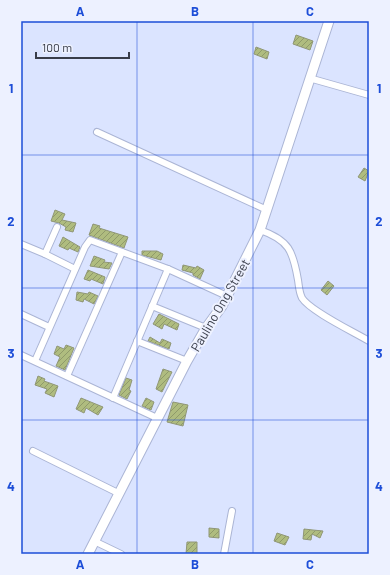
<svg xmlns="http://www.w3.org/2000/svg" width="390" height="575" font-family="Barlow,sans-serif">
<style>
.building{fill:url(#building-hatch);stroke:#909777}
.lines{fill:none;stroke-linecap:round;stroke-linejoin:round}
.street-casing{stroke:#abb5d5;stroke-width:8}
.secondary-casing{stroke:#abb5d5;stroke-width:11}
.street{stroke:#fff;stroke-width:6}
.secondary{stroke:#fff;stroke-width:9}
.grid{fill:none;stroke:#1d4ed8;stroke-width:1;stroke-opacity:0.55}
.labels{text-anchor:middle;stroke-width:4;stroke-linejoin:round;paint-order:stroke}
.street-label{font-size:13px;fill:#383c49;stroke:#edf1ff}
.neatline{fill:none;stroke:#1d4ed8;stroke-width:1.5}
.grid-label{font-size:13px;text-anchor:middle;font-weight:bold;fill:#1d4ed8}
</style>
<defs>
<pattern id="building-hatch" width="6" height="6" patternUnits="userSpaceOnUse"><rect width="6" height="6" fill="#afbc7f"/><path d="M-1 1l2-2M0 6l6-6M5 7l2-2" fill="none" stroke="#8f9a6a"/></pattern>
</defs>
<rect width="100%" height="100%" fill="#dbe4ff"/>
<g class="building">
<polygon points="296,35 313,41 310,50 293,44"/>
<polygon points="256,47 269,52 267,59 254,54"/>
<polygon points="364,168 369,171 365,181 358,177"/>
<polygon points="55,210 65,214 62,220 76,223 73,232 65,230 66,227 59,223 51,221"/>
<polygon points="93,224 100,226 99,228 128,237 124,248 89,235"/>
<polygon points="63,237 80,247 78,252 69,248 68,250 59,246"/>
<polygon points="142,251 157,251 163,254 161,260 142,255"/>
<polygon points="94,256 105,260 104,262 112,263 109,269 90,266"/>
<polygon points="183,265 196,268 197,266 204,270 200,279 193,275 193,273 182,270"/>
<polygon points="88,270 105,277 103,284 91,279 90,281 84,279"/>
<polygon points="328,281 334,286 327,295 321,290"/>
<polygon points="77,292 88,294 89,292 98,296 94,304 84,299 83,302 76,300"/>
<polygon points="159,314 179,324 177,330 164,324 162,329 153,324"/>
<polygon points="150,337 160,343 162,339 171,343 169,349 148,341"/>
<polygon points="66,345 74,348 65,370 56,366 60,357 54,354 57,346 64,349"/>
<polygon points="163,369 172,372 162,392 156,389"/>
<polygon points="38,376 45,379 44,381 58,386 54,397 45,393 47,389 35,385"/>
<polygon points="126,378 132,380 129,390 131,391 127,399 119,395"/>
<polygon points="81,398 103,407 98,415 86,408 84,413 76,409"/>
<polygon points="146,398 154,402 151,410 142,406"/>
<polygon points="173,402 188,405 183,426 167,422"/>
<polygon points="209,528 219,529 219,538 209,537"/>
<polygon points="304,529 313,530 323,531 320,538 312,534 311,540 303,539"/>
<polygon points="277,533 289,537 285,545 274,541"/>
<polygon points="187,542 197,542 197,554 186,554"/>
</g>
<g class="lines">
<defs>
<g id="street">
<polyline points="309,78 369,95"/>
<polyline points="97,132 267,210"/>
<path d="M260 230C289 240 293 251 298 280 299 286 299 292 302 298 310 311 354 332 369 341"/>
<polyline points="21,244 45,254 75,269"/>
<polyline points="45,254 57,227"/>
<polyline points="152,306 206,328"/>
<polyline points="21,314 49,327"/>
<polyline points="137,341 187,361"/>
<polyline points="21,355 157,418"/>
<polyline points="35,361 85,247 90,240 168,269 227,296"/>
<polyline points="67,376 122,252"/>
<polyline points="113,398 168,269"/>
<polyline points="33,451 118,493"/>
<polyline points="94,541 121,554"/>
<polyline points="224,554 232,511"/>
</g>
<polyline id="secondary" points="88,554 187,361 206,328 222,306 260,230 329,21"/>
</defs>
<use href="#street" class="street-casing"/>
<use href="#secondary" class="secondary-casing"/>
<use href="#street" class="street"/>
<use href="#secondary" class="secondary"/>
</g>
<path class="grid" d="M137 21V554M253 21V554M21 155H369M21 288H369M21 420H369"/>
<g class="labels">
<g class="street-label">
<text transform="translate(220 305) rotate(-60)" y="5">Paulino Ong Street</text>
</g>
</g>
<rect width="390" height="575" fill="none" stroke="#edf1ff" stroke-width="44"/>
<path d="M36 52v6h93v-6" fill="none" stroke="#383c49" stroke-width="2"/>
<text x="42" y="52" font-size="12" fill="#383c49" stroke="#edf1ff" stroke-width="3" paint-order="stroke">100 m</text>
<rect x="22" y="22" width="346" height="531" class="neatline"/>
<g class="grid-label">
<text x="80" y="16">A</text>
<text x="195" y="16">B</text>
<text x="310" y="16">C</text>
<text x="11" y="93">1</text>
<text x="379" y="93">1</text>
<text x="11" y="226">2</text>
<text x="379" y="226">2</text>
<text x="11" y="358">3</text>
<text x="379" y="358">3</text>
<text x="11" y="491">4</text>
<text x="379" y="491">4</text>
<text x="80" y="569">A</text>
<text x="195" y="569">B</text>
<text x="310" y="569">C</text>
</g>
</svg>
